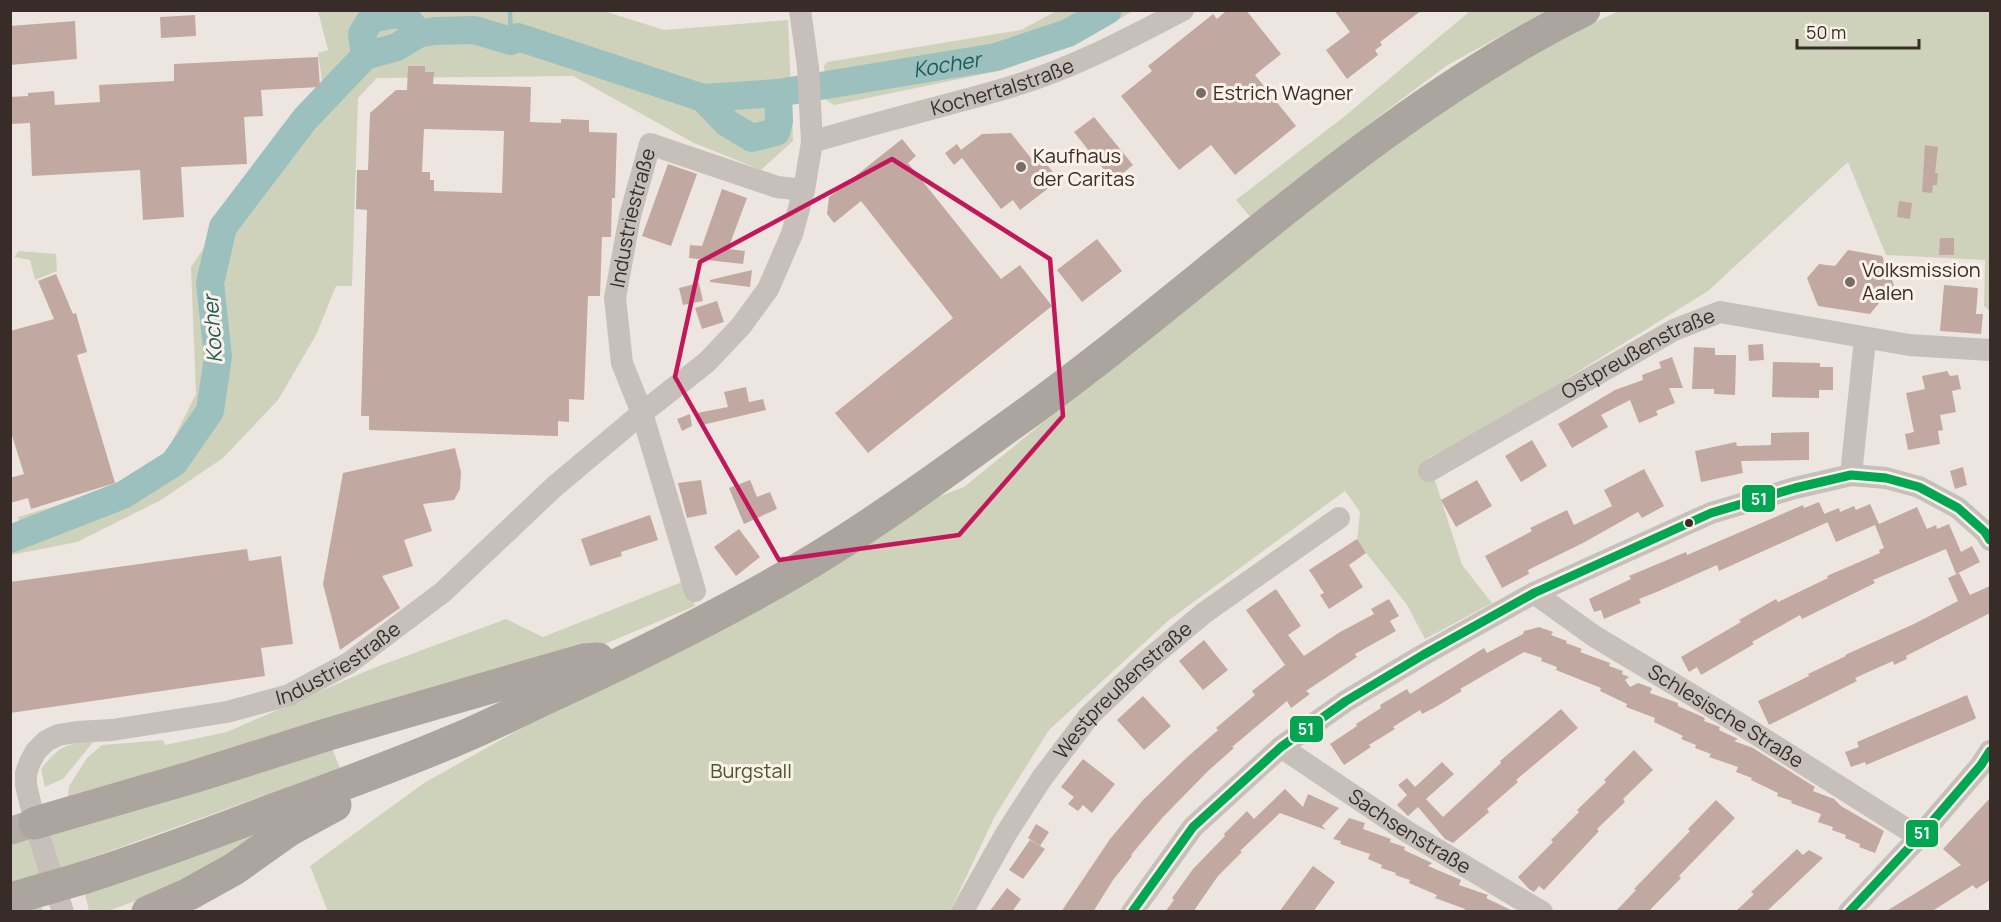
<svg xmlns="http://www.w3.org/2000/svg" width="2001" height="922" font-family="Manrope,sans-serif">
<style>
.green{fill:#cfd2ba;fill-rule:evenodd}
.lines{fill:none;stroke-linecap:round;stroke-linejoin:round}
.stream{stroke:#9cc0be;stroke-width:4.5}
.river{stroke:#9cc0be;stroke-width:28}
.building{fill:#c1a9a1;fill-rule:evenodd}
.minor{stroke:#c6bfba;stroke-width:22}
.major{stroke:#b5ada8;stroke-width:28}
.highway{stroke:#aca59f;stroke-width:33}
.highway-bridge{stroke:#aca59f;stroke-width:33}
.bus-1-casing{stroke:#faf1e8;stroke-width:14}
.bus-1{stroke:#00a651;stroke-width:9}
.marked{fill:none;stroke:#c2185b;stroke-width:4.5;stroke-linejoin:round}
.poi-dot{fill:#776d68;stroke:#faf1e8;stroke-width:2}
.bus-dot{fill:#372c28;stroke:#faf1e8;stroke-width:2}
.labels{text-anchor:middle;stroke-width:6;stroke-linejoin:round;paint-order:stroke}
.street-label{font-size:20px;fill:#372c28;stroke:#faf1e8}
.poi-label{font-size:20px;fill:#372c28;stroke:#faf1e8;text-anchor:start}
.park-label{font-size:20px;fill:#48562b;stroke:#faf1e8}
.water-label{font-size:21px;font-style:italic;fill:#1c595a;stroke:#faf1e8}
.line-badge{stroke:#faf1e8;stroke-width:2}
.badge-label{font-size:16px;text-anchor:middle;font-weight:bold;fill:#fff}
</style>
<rect width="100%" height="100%" fill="#ede6e0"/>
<g class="green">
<polygon points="1058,10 1133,11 1104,28 1003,70 834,105 826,100 824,66 827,62 1021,30"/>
<path d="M318 11H604L664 30 788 20 793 141 761 170 694 143 573 76 377 78 358 98 352 286H336L316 335 278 400 223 458 161 500 77 542 11 555 10 530 22 539 24 538 18 517 155 476 196 394 191 267 289 120 323 87 318 53 328 50ZM348 61 353 81 336 97 332 76Z"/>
<polygon points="1470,11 1546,11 1446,66 1378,117 1252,219 1236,200 1345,116"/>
<polygon points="1619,11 1990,11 1990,311 1984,306 1985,260 1886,255 1848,162 1708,291 1484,430 1428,458 1462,565 1492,603 1425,639 1407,605 1357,541 1360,512 1345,491 1169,620 1049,730 995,816 950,911 325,911 327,909 310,866 424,783 922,503 964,487 1387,142 1531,51"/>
<polygon points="19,251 56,254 57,271 35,280 30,260 14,257"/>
<polygon points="687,580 695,606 600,646 68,799 69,786 87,758 102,745 163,740 165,745 227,732 371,669 506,619 543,637"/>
<path d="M94 741 63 779 45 787 41 769C58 747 66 743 94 741Z"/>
<polygon points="330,744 340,768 74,864 33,876 43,911 11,911 10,842"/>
<polygon points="275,824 177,886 108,911 89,911 84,890"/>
</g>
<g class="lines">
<polyline class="stream" points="510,10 511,41"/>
<g class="river">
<path d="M365 56 362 34 371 19C396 14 403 8 418 34"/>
<polyline points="703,98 727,123 752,138 776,132 779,121 778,93"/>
<path id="s1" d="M10 539 123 495 174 463 210 411 218 357 210 283 223 227 305 119 365 56 397 47 418 34 434 31 474 30 511 41 518 37 703 98 778 93 996 57 1068 33 1108 10"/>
</g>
</g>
<g class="building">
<polygon points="1227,10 1246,10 1281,54 1255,75 1296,126 1235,175 1211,145 1179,170 1121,96 1152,71 1148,66 1213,14 1217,19"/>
<polygon points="1334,10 1422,10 1380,42 1382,45 1375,50 1378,55 1347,79 1326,50 1350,32"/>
<polygon points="195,15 196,36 161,38 160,17"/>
<polygon points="75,21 77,59 10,65 10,26"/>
<polygon points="318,57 320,87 261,90 263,116 244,117 247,164 181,167 184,217 143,220 140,170 32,176 30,123 10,124 10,97 28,96 28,93 54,91 55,105 100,102 99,85 174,81 174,64"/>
<path d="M408 66H425V72H434L433 84 531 87 530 122 561 123V119L589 120V132L617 133 615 198H612L611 237H602L600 296H588L584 400 569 399V422L558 421V436L369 430V416H361L367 210 356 209 357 170H368L370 113 396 90H407ZM424 129 504 131 502 193 434 191V180H430V172H422Z"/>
<polygon points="1094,117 1133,165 1113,181 1074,132"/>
<polygon points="1011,133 1034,162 1041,157 1059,180 1020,210 1013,200 1001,209 962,158 954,165 945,153 957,144 961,150 982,134"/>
<polygon points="902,139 916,156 908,163 1001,279 1020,265 1052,306 868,453 835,413 953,318 861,201 834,223 827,214 829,197"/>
<polygon points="1925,145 1938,147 1935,173 1938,173 1937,185 1933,185 1932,193 1922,192"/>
<polygon points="668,164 697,174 671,246 642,236"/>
<polygon points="722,189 747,198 728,249 745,251 743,264 689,258 690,245 702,246"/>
<polygon points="1899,201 1912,203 1910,219 1897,217"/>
<polygon points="1940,238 1954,238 1954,255 1939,255"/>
<polygon points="1097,239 1122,271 1082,302 1057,270"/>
<polygon points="1848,250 1882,256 1894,285 1870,314 1818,306 1807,278 1819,264 1835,266"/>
<polygon points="752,270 750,287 710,282 710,280"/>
<polygon points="56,274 73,314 76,313 87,352 77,355 115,483 31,509 28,498 10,503 10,478 24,474 10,429 10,331 54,319 38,281"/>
<polygon points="699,283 703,301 683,305 679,288"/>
<polygon points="1944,285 1978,288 1976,314 1983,314 1981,334 1940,331"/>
<polygon points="717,301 724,322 702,329 695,308"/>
<polygon points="1763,344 1764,360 1749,361 1748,345"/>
<polygon points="1694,347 1715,348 1715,355 1736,355 1735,395 1714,394 1714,389 1692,389"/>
<polygon points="1672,357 1683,388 1669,388 1675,403 1656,411 1658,415 1639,423 1630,400 1601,415 1608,427 1572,448 1558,424 1615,390 1643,380 1642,375 1661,368 1659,362"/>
<polygon points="1773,362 1820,363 1820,367 1833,367 1833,390 1819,390 1819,398 1772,397"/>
<polygon points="1947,371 1950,376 1958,375 1961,389 1952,391 1956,412 1940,415 1943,430 1938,431 1940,444 1908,450 1905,434 1914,432 1906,393 1925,389 1922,376"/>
<polygon points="746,387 749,402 763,399 766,410 702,425 697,413 728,407 724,392"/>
<polygon points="690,414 692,426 682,431 677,419"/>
<polygon points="1809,432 1809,460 1741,461 1743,473 1701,482 1695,451 1736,442 1737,446 1771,445 1771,433"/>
<polygon points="1532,440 1547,466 1521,482 1505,456"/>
<polygon points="455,448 461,472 460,489 454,500 423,504 432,531 404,540 413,566 382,576 400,608 340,650 323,584 343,473"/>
<polygon points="1963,467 1967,485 1955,489 1950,471"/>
<polygon points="1644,469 1664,506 1642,518 1638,512 1583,543 1528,570 1529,574 1502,588 1485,556 1532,531 1530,528 1567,510 1574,525 1612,506 1604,490"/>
<polygon points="701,480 707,514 687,518 678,483"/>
<polygon points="750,480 757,497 770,492 777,509 744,524 729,488"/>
<polygon points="1477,480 1492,506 1456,527 1441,500"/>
<polygon points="1819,502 1828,522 1719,571 1717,565 1659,591 1639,599 1641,603 1604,619 1601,610 1594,612 1589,599 1631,579 1629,576 1686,552 1687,555 1803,505 1804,508"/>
<polygon points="1870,504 1879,524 1917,507 1927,529 1936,525 1937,529 1949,524 1961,552 1972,546 1980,562 1956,574 1946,549 1873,580 1875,583 1802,619 1800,615 1752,642 1754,644 1701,675 1697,667 1689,672 1681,657 1741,622 1739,620 1776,599 1778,602 1828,578 1827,576 1880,553 1879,550 1884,548 1875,525 1836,542 1824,514 1839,508 1840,512 1854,506 1856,510"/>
<polygon points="650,515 658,540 621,552 622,556 590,566 581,539"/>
<polygon points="739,529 760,557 736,576 714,547"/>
<polygon points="1357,539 1366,553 1349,565 1363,587 1329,609 1320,595 1324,593 1309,570"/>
<polygon points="247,549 249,561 281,556 293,644 261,648 265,676 10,713 10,582"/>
<polygon points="1959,573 1970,595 1990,586 1990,613 1906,656 1907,659 1894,665 1893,661 1855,678 1857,681 1769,725 1758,701 1809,676 1808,674 1846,656 1845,655 1916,623 1958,601 1948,578"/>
<polygon points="1276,589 1301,626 1288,635 1304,656 1340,632 1374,614 1371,609 1389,599 1399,616 1390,621 1396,631 1355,654 1357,657 1306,691 1310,694 1291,708 1287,701 1232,747 1234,748 1208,771 1163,817 1131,855 1132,856 1113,880 1093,912 1061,912 1110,839 1143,800 1184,760 1218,730 1216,728 1255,695 1252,691 1285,665 1246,610"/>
<polygon points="1539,627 1553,632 1551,635 1567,641 1566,643 1582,649 1580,652 1610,663 1609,666 1623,671 1622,674 1629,677 1625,680 1630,687 1638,683 1652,688 1650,693 1678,703 1678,706 1703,717 1705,719 1704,721 1720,727 1719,730 1738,739 1734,741 1753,748 1815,787 1813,791 1834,799 1841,806 1884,831 1875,853 1859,847 1860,844 1845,838 1846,835 1832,830 1833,827 1818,822 1821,814 1791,803 1792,801 1777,796 1778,793 1751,780 1752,778 1736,772 1738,767 1709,757 1711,754 1695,748 1696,745 1681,739 1683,736 1654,722 1655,718 1626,707 1627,704 1600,691 1601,688 1556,670 1557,667 1541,661 1542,658 1524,652 1460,689 1462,691 1434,708 1422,714 1420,710 1393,727 1395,729 1369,745 1371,747 1344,765 1330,744 1357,726 1356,724 1381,708 1380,705 1407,689 1410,694 1484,648 1487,653 1523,634 1524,631"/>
<polygon points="1204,640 1228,670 1203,690 1179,661"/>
<polygon points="1967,695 1976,718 1973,720 1866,765 1865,762 1851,767 1845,752 1859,747 1857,742"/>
<polygon points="1143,696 1171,726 1144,750 1117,720"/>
<polygon points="1561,709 1578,728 1516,780 1518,782 1487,809 1489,812 1453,843 1445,839 1418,807 1408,816 1397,805 1407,795 1398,785 1407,778 1415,787 1442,762 1454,774 1426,799 1443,817 1501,763 1500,761"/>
<polygon points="1634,750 1653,770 1623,799 1625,802 1597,829 1599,831 1544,890 1539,886 1534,892 1529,889 1518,877 1553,842 1551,840 1579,812 1577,810 1606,782 1604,780"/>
<polygon points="1083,759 1115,784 1092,813 1083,805 1078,811 1068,804 1074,797 1061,787"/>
<polygon points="1285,789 1303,807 1308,794 1339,808 1322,826 1326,830 1280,813 1240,851 1242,852 1218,876 1193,912 1165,912 1174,900 1172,898 1193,869 1225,836 1224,834 1247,811 1254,819"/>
<polygon points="1990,798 1990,880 1976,889 1973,885 1931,912 1885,912 1961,865 1943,849"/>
<polygon points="1716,800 1735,818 1679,876 1681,878 1648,912 1615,912 1636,890 1634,889 1690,831 1688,829"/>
<polygon points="1349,818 1365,823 1363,829 1391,839 1390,842 1405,847 1404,850 1432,863 1428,866 1461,880 1459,885 1488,895 1486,898 1515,912 1464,912 1465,909 1435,898 1437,895 1409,883 1410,880 1395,875 1396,873 1381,868 1382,865 1368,859 1370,854 1340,844 1341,841 1333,839"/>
<polygon points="1036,824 1049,832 1040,846 1028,838"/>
<polygon points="1030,840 1045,849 1023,879 1009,870"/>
<polygon points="1797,849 1803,855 1809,850 1823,858 1766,912 1735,912 1754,894 1751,892"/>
<polygon points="1313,866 1335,882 1313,912 1279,912"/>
<polygon points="1007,888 1021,899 1012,912 989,912"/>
</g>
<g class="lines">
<g class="minor">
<path id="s2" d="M812 142C877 122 942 107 1007 88 1069 70 1126 40 1183 10"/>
<path id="s3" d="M1429 471 1674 330 1720 312 1909 345 1990 350"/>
<polyline points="1851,475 1865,339"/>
<path id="s4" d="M695 591 642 413 622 363 615 298 630 216 650 144 777 187 804 190"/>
<path id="s5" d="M1534 593 1594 636 1745 727 1919 837"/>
<path id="s6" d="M1281 747 1406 831 1542 912"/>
<path id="s7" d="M63 912 35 823 26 785V773L30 762 36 751 46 741 58 735 77 732 112 730 227 712 289 695 349 663 443 592 554 487 642 413 707 362 741 326 768 289 792 234 804 190 812 142 808 67 800 10"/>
<path id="s8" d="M962 912 1007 832 1042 778 1089 716 1148 660 1204 613 1339 518"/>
<polyline points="1132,912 1193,827 1281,747 1346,701 1423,655 1534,593 1711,513 1795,488 1851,475 1886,478 1919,487 1958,508 1985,532 1990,540"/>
<polyline points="1849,912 1919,837 1981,765 1990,751"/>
</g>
<polyline class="major" points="10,831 35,823"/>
<g class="highway">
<polyline points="35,823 193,777 329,734 584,660 598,659"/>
<path d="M83 878C150 857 215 832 281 807 339 786 396 765 453 741 488 727 522 709 557 693 639 655 721 615 799 569 870 527 942 475 1009 426 1202 289 1371 116 1584 10"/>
<polyline points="10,899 31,893"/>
<polyline points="148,912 189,894 234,869 289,830 335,805"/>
</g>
<polyline class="highway-bridge" points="31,893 83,878"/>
<defs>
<g id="bus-1">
<polyline points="1132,912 1193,827 1281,747 1346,701 1423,655 1534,593 1711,513 1795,488 1851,475 1886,478 1919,487 1958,508 1985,532 1990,540"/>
<polyline points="1849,912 1919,837 1981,765 1990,751"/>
</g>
</defs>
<use href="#bus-1" class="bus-1-casing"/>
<use href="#bus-1" class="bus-1"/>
</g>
<path class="marked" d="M892 159 1050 259 1063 416 959 535 779 560 675 377 700 262Z"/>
<g class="poi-dot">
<circle cx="1201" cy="93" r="6"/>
<circle cx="1021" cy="167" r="6"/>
<circle cx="1850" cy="282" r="6"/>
</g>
<circle class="bus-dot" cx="1689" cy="523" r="5"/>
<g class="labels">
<g class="street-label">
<text dy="7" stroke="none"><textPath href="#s2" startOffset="198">Kochertalstraße</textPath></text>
<text dy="7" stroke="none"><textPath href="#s4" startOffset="387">Industriestraße</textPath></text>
<text dy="7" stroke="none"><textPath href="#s3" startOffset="240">Ostpreußenstraße</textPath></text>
<text dy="7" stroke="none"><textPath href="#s7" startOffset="489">Industriestraße</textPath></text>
<text dy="7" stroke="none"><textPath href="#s8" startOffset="276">Westpreußenstraße</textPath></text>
<text dy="7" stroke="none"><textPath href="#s5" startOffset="228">Schlesische Straße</textPath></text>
<text dy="7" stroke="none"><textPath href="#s6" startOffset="154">Sachsenstraße</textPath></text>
</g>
<g class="poi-label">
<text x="1213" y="100">Estrich Wagner</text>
<text x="1033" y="163">Kaufhaus<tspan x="1033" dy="23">der Caritas</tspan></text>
<text x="1862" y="277">Volksmission<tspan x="1862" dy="23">Aalen</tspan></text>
</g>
<g class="park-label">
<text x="751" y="778">Burgstall</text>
</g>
<g class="water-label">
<text dy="7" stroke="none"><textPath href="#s1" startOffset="1256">Kocher</textPath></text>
<text transform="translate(213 329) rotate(-94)" y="7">Kocher</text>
</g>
</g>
<g class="line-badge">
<rect x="1741" y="484" width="35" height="29" rx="6" fill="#00a651"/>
<rect x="1289" y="715" width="35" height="28" rx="6" fill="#00a651"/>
<rect x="1905" y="819" width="34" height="29" rx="6" fill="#00a651"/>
</g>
<g class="badge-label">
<text x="1759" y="505">51</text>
<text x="1306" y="735">51</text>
<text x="1922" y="839">51</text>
</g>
<rect width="2001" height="922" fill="none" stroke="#372c28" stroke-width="24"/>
<path d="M1797 39v9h122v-9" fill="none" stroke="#372c28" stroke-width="3"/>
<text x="1806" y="39" font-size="18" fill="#372c28" stroke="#faf1e8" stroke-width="4.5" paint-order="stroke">50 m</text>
</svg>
